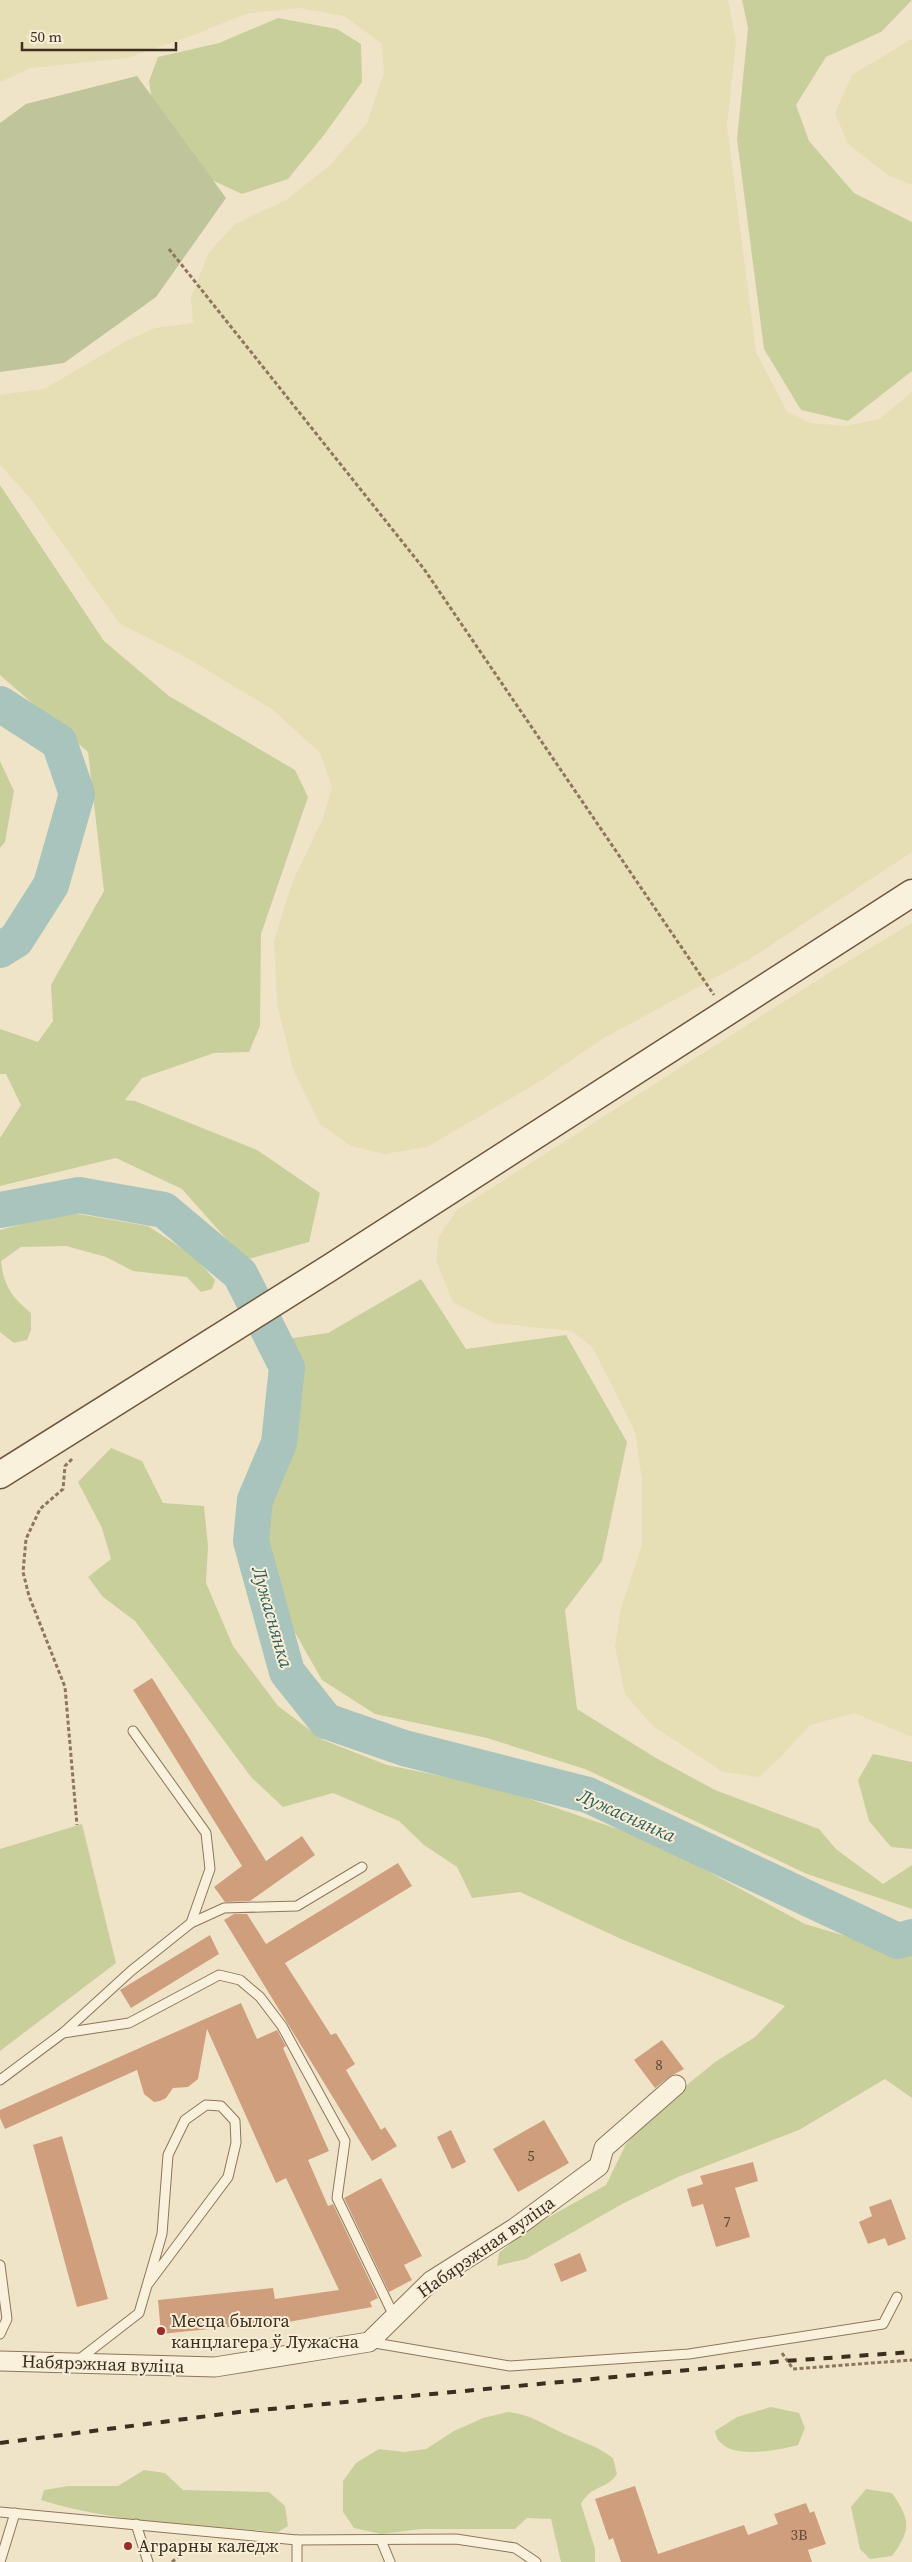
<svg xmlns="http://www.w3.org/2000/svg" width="912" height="2562" font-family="'Source Serif 4',serif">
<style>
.farmland{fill:#e6deb5}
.green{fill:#c9cf9b}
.cemetery{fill:#bfc49a}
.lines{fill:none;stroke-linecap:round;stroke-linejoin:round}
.river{stroke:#a9c4bc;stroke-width:36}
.building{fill:#cf9f7d}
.service-casing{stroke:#8d765c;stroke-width:11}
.minor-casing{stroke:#8d765c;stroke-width:21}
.secondary-casing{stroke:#6f573f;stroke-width:29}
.path{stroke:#8d765c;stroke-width:3;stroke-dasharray:4 2.5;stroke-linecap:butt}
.service{stroke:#faf1dc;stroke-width:9}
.minor{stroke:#faf1dc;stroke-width:19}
.secondary{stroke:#faf1dc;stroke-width:26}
.rail{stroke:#3d2e20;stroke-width:4;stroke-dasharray:9 9;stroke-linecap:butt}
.poi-dot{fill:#9e2a2b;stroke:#f7eed8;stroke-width:2}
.labels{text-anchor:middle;stroke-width:4;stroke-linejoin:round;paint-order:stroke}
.number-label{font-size:15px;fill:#624a37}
.street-label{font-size:18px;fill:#3d2e20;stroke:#f7eed8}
.poi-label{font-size:18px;fill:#3d2e20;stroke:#f7eed8;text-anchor:start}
.water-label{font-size:19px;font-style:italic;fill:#2f5d5a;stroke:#f7eed8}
</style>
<rect width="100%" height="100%" fill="#f0e4c8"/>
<g class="farmland">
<polygon points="0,0 728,0 736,41 727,126 756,352 787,412 811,423 845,426 879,419 912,392 912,852 750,959 604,1038 539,1082 427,1147 385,1154 351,1146 320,1124 293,1069 277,1004 274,941 292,883 323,818 332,787 320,753 273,710 189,659 119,623 30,498 0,465 0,395 44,389 128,340 155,328 193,323 191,297 209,252 235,224 286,200 329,166 367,123 384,73 382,44 344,16 299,8 245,14 191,36 127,58 31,68 0,82"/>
<polygon points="912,39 912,185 889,176 848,144 835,113 852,75"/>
<polygon points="912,923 912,1737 854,1713 810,1725 780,1758 759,1777 723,1772 653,1726 625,1694 615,1647 621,1608 642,1545 642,1479 635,1432 612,1385 592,1347 572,1331 494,1323 453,1302 436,1261 439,1236 457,1210 835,969"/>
</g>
<g class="green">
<polygon points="742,0 912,0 881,32 826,57 796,105 809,141 854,193 912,222 912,371 848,421 801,410 764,349 737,139 748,28"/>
<polygon points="278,18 337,29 361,44 362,82 324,135 288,179 242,194 203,176 153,108 149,81 158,57 219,43"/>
<polygon points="0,485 104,641 169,696 295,770 308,797 261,934 260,1026 249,1052 214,1053 142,1078 125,1100 135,1101 257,1150 320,1193 309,1242 245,1260 182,1189 116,1158 0,1186 0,1138 21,1105 6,1074 0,1074 0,1029 38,1042 53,1021 51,985 104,891 88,752 0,675"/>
<polygon points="0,761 14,791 5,842 0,848"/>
<path d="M67 1212 148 1226 195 1257 215 1280 212 1289 201 1292 187 1277 133 1271 106 1257 66 1246 21 1247 1 1261C4 1287 12 1297 31 1313V1330L27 1340 14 1343 0 1332V1230Z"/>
<polygon points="421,1279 466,1349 566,1335 627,1442 602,1561 565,1610 577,1709 656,1758 715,1790 819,1829 836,1849 883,1884 912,1865 912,1909 807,1874 585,1769 487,1738 375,1714 322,1680 257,1566 265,1486 288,1419 291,1387 286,1339 328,1333"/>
<polygon points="111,1448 142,1461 163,1503 204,1506 208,1546 206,1583 233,1646 278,1706 323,1740 387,1765 495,1787 650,1840 805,1924 906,1954 912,1953 912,2098 885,2079 799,2130 678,2177 622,2204 526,2259 497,2266 499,2253 526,2230 606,2185 626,2144 655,2111 715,2062 755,2037 785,2006 621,1939 520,1892 472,1898 457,1867 424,1845 399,1821 333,1793 283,1807 251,1777 135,1621 103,1597 88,1577 111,1559 102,1528 78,1482"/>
<polygon points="873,1754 912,1762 912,1849 891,1847 869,1821 858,1780"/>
<polygon points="82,1824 116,1963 0,2051 0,1849"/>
<path d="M771 2407 799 2413 805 2428 798 2445C780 2450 734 2459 720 2442 717 2440 716 2435 715 2431L737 2417Z"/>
<path d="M508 2412C531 2414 546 2426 567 2435 585 2443 597 2446 613 2458L617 2474C607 2490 592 2484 581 2504L595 2549V2562H561L551 2519 527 2518 515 2529H422L381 2534 354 2528 343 2512V2481L356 2463 379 2449 404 2452 426 2449 454 2431 483 2418Z"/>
<path d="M144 2470 165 2473 183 2490 269 2492 285 2506 288 2526 278 2532C201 2525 113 2523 41 2500L44 2490 68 2486H118Z"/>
<path d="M866 2489 892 2493C910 2520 912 2529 892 2556L870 2559 860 2549 851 2507Z"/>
</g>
<polygon class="cemetery" points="137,76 226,198 156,297 64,363 0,372 0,123 26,104"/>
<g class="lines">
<g class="river">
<polyline points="0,704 59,742 77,794 51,885 16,940 0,950"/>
<polyline points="0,1210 79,1195 164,1210 240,1274 287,1367 279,1443 255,1500 251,1541 287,1672 326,1721 404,1748 588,1795 898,1941 912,1937"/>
</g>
</g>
<g class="building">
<polygon points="152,1678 266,1861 302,1836 315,1855 250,1901 225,1902 214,1887 242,1866 133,1690"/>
<polygon points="398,1863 412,1886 285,1963 331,2035 336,2033 355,2064 346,2070 381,2130 385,2127 397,2146 372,2161 224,1920 234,1914 247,1914 266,1944"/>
<polygon points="210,1935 219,1954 131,2008 120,1990"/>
<polygon points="241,2003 257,2039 277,2030 286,2046 283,2048 329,2151 308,2160 328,2206 333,2204 378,2298 370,2302 372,2307 277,2324 277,2322 161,2334 158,2300 273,2288 275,2299 339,2290 286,2178 276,2183 207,2029 198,2079 188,2087 173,2088 166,2098 160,2101 154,2102 144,2094 137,2070 5,2129 0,2118 0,2110"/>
<polygon points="662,2040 684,2069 669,2077 655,2088 634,2060"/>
<polygon points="544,2120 569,2163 518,2192 493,2149"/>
<polygon points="451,2130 466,2162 452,2169 437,2137"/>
<polygon points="62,2136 108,2299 77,2307 33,2145"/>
<polygon points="753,2162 758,2181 735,2188 750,2237 716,2247 703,2204 692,2207 687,2189 703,2184 700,2176"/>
<polygon points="381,2178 422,2256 404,2265 412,2280 389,2292 344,2198"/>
<polygon points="891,2199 906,2239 888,2246 885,2238 868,2244 859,2222 872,2216 869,2207"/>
<polygon points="580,2253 587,2271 561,2282 554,2264"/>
<polygon points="635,2486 658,2554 744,2525 748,2535 778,2524 774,2514 806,2503 810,2513 814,2511 826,2544 808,2550 812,2562 621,2562 613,2538 609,2540 595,2499"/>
</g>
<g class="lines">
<defs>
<g id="service">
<polyline points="191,1923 224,1908 297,1906 362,1867"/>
<polyline points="63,2033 131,1971 191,1923 210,1869 206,1833 133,1731"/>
<polyline points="0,2080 63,2033 129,2023 219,1975 240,1980 260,1997 282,2026 345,2141 337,2198 394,2316"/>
<polyline points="0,2265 7,2319 0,2334"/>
<polyline points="369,2342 510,2366 689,2354 883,2324 897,2297"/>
<polyline points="77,2361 139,2313 162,2234 168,2155 185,2120 206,2105 221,2106 235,2121 236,2143 228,2177 148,2284"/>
<polyline points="0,2512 297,2540 456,2539 515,2548 536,2562"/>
<polyline points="136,2524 148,2562"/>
<polyline points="297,2540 297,2562"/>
<polyline points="381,2540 390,2562"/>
<polyline points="0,2562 15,2513"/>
</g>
<polyline id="minor" points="0,2361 215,2367 369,2342 431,2281 515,2228 599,2166 604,2148 676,2085"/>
<polyline id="secondary" points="0,1475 331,1267 912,893"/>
</defs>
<use href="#service" class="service-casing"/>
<use href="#minor" class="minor-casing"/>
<use href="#secondary" class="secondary-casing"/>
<g class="path">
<polyline points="169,249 424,569 714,995"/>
<polyline points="72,1459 65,1466 63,1489 40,1509 26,1539 23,1572 29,1596 65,1687 77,1825"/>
<polyline points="782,2353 793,2369 912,2360"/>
<polyline points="172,2562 192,2544"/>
</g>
<use href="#service" class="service"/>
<use href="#minor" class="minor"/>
<use href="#secondary" class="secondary"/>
<polyline class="rail" points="0,2443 239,2412 785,2361 912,2352"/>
</g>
<g class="poi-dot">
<circle cx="161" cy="2331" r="5"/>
<circle cx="128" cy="2546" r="5"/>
</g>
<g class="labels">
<g class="number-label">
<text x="659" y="2070">8</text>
<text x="531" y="2161">5</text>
<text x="727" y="2227">7</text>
<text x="799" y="2540">3В</text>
</g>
<g class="street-label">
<text transform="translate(486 2247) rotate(-35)" y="6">Набярэжная вуліца</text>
<text transform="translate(103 2364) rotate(2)" y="6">Набярэжная вуліца</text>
</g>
<g class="poi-label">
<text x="171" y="2327">Месца былога<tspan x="171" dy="21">канцлагера ў Лужасна</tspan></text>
<text x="138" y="2552">Аграрны каледж</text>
</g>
<g class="water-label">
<text transform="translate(273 1617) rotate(74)" y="7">Лужаснянка</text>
<text transform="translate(627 1815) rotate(24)" y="7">Лужаснянка</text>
</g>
</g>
<path d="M22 42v8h154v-8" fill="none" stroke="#3d2e20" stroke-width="2.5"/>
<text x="30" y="42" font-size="15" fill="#3d2e20" stroke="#f7eed8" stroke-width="4" paint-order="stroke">50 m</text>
</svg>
